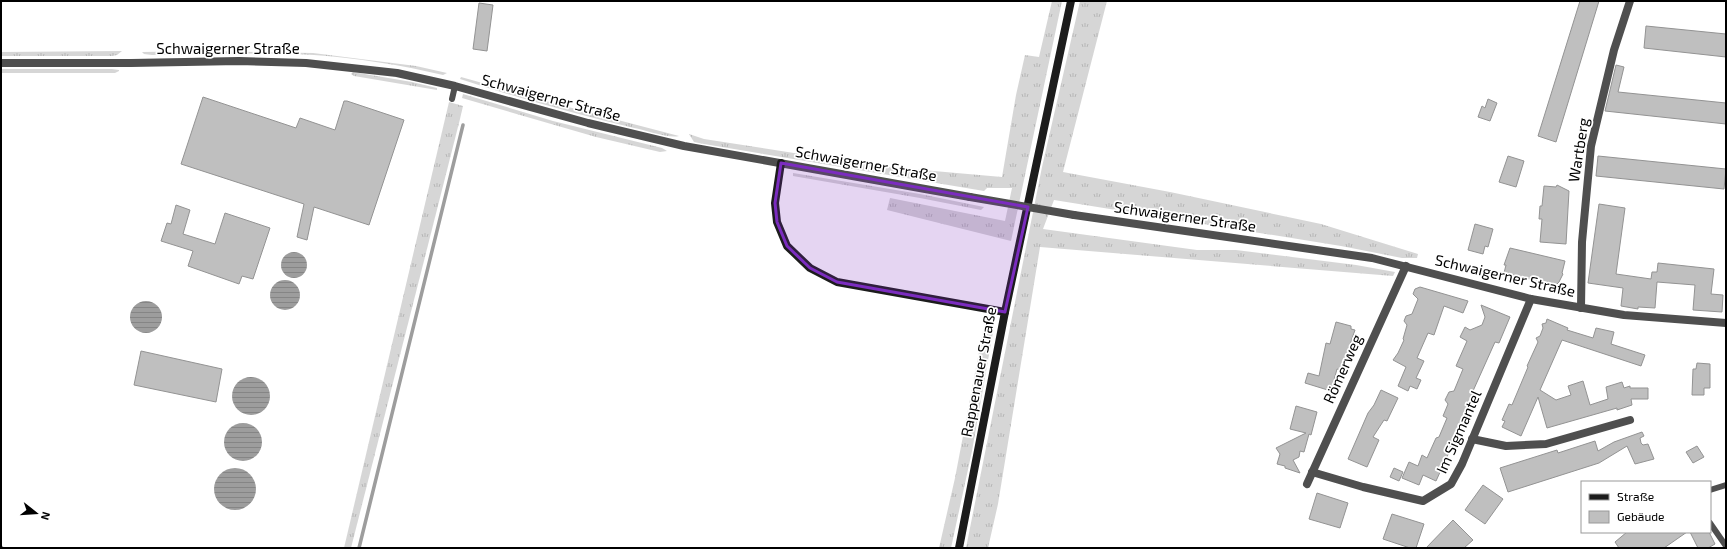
<svg xmlns="http://www.w3.org/2000/svg" width="1727" height="549" font-family="'Exo 2',sans-serif">
<style>
.grass{fill:url(#grass-tufts)}
.water{fill:url(#water-rules)}
.lines{fill:none;stroke-linecap:round;stroke-linejoin:round}
.stream{stroke:#9d9d9d;stroke-width:3.5}
.building{fill:#bfbfbf;stroke:#939393}
.service{stroke:#4f4f4f;stroke-width:6}
.minor{stroke:#4f4f4f;stroke-width:8}
.tertiary{stroke:#4f4f4f;stroke-width:8}
.secondary{stroke:#1c1c1c;stroke-width:8}
.tertiary-bridge{stroke:#4f4f4f;stroke-width:8}
.marked{fill:#7b2cbf;fill-opacity:0.2;stroke:#7b2cbf;stroke-width:3;stroke-linejoin:round}
.labels{text-anchor:middle;stroke-width:3.5;stroke-linejoin:round;paint-order:stroke}
.street-label{font-size:15px;fill:#000;stroke:#fff}
</style>
<defs>
<pattern id="grass-tufts" width="24" height="20" patternUnits="userSpaceOnUse"><rect width="24" height="20" fill="#d6d6d6"/><path d="M3 7l-1-3M5 7V3M7 7l1-3M15 17l-1-3M17 17v-4M19 17l1-3" fill="none" stroke="#b6b6b6"/></pattern>
<pattern id="water-rules" width="6" height="5" patternUnits="userSpaceOnUse"><rect width="6" height="5" fill="#9d9d9d"/><path d="M0 2.5h6" fill="none" stroke="#858585"/></pattern>
</defs>
<rect width="100%" height="100%" fill="#fff"/>
<g class="grass">
<polygon points="1052,1 1062,1 1011,241 887,210 890,198 1005,221 1012,188 987,188 984,191 704,144 694,142 689,134 704,139 877,166 1002,177 1016,95 1025,55 1039,57"/>
<polygon points="1080,1 1107,1 1063,172 1170,192 1321,224 1418,254 1417,258 1402,258 1341,246 1054,200 1043,229 1197,250 1236,250 1356,265 1395,272 1393,276 1040,247 998,504 988,548 966,548 1042,167"/>
<polygon points="122,51 117,55 112,56 1,56 1,52"/>
<path d="M207 51 313 53 416 66 447 73 443 75C401 65 357 58 314 55 261 52 205 54 152 55L144 54 142 52Z"/>
<polygon points="1,69 112,69 119,70 119,71 115,73 1,73"/>
<polygon points="353,72 412,82 437,88 437,90 354,76 351,74"/>
<path d="M461 77 553 103 679 136C670 139 645 130 634 128 576 114 518 98 460 79Z"/>
<polygon points="463,94 553,121 662,148 667,151 660,152 596,137 462,98"/>
<polygon points="449,102 463,106 460,119 351,548 344,548"/>
<polygon points="793,173 920,194 984,207 981,210 920,198 793,176"/>
<polygon points="983,331 993,332 972,451 951,548 939,548 955,478"/>
</g>
<g class="water">
<circle cx="294" cy="265" r="13"/>
<circle cx="285" cy="295" r="15"/>
<circle cx="146" cy="317" r="16"/>
<circle cx="251" cy="396" r="19"/>
<circle cx="243" cy="442" r="19"/>
<circle cx="235" cy="489" r="21"/>
</g>
<g class="lines">
<g class="stream">
<polyline points="1,547 2,548"/>
<polyline points="359,548 463,125"/>
</g>
</g>
<g class="building">
<polygon points="1580,1 1599,1 1556,142 1538,136"/>
<polygon points="479,3 493,5 487,51 473,49"/>
<polygon points="1646,26 1726,34 1726,57 1644,48"/>
<polygon points="1616,65 1624,67 1618,92 1726,103 1726,124 1605,111"/>
<polygon points="203,97 296,128 300,118 335,130 344,101 347,101 404,120 369,225 314,207 307,240 297,237 304,204 181,164"/>
<polygon points="1488,99 1497,103 1490,121 1478,117 1482,106 1485,108"/>
<polygon points="1508,156 1524,161 1516,187 1499,182"/>
<polygon points="1598,156 1726,169 1724,189 1596,176"/>
<polygon points="1557,185 1569,191 1566,244 1540,242 1542,219 1539,219 1540,206 1542,206 1544,186 1556,187"/>
<polygon points="1599,204 1625,208 1616,274 1651,279 1652,272 1657,272 1658,263 1714,269 1711,294 1723,295 1722,312 1693,310 1695,285 1657,282 1655,308 1638,307 1638,309 1621,306 1623,288 1588,283"/>
<polygon points="176,205 190,210 183,234 215,244 225,213 270,228 253,279 242,276 239,284 188,266 193,251 161,241 167,223 171,224"/>
<polygon points="1475,224 1493,229 1488,247 1485,246 1483,254 1468,250"/>
<polygon points="1510,248 1565,261 1562,273 1563,274 1559,282 1556,285 1504,273 1506,265 1504,265"/>
<polygon points="1420,287 1468,301 1463,313 1444,306 1434,335 1428,333 1417,358 1424,361 1416,378 1421,380 1417,389 1410,386 1408,391 1398,386 1406,367 1393,360 1398,353 1404,340 1403,339 1407,325 1404,321 1406,316 1412,314 1418,299 1413,294 1415,289"/>
<polygon points="1481,305 1510,317 1499,343 1495,342 1473,391 1476,393 1436,481 1423,475 1419,485 1402,478 1409,462 1418,466 1422,455 1427,458 1436,438 1439,437 1447,418 1443,416 1448,404 1445,400 1449,392 1454,391 1463,369 1456,366 1467,341 1460,337 1465,327 1470,330 1482,325 1485,317"/>
<polygon points="1547,319 1568,328 1567,330 1593,338 1596,328 1614,332 1611,344 1645,355 1641,366 1562,340 1540,390 1556,400 1571,395 1568,386 1583,381 1590,405 1608,399 1606,387 1622,382 1624,388 1630,386 1630,388 1648,388 1648,399 1631,399 1632,405 1617,410 1617,408 1547,428 1538,397 1521,436 1502,427 1505,421 1502,420 1509,404 1512,405 1528,367 1527,366 1538,342 1536,338 1540,336 1543,328 1542,324 1546,323"/>
<polygon points="1336,322 1351,326 1351,329 1355,330 1341,370 1337,369 1331,391 1305,383 1308,373 1319,376 1326,343 1330,344"/>
<polygon points="141,351 222,369 216,402 134,385"/>
<polygon points="1697,363 1710,364 1710,388 1704,388 1704,395 1692,395 1693,369 1696,369"/>
<polygon points="1381,390 1398,398 1387,421 1384,420 1373,437 1379,440 1367,467 1348,459 1368,413 1374,405"/>
<polygon points="1296,406 1317,412 1311,435 1309,434 1304,452 1300,451 1299,457 1293,460 1300,473 1285,468 1285,466 1277,464 1280,454 1276,448 1306,433 1290,429"/>
<polygon points="1642,432 1644,436 1640,438 1641,443 1643,445 1648,444 1654,459 1635,464 1627,446 1599,463 1508,492 1500,468 1557,450 1558,453 1595,441 1598,451 1614,442"/>
<polygon points="1697,446 1704,457 1693,463 1686,452"/>
<polygon points="1394,468 1403,472 1399,481 1390,477"/>
<polygon points="1483,485 1503,499 1485,524 1465,510"/>
<polygon points="1317,493 1348,503 1340,528 1309,519"/>
<polygon points="1392,514 1424,524 1416,548 1410,548 1383,539"/>
<polygon points="1453,520 1473,540 1464,548 1426,548"/>
<polygon points="1627,532 1687,532 1664,548 1619,548 1615,542"/>
<polygon points="1690,532 1709,532 1715,544 1708,548 1698,548"/>
</g>
<g class="lines">
<g class="service">
<polyline points="452,99 455,86"/>
<polyline points="1710,490 1726,485"/>
<polyline points="1710,523 1726,546"/>
</g>
<g class="minor">
<polyline points="1581,308 1582,242 1591,146 1614,50 1630,1"/>
<polyline points="1472,439 1506,446 1546,444 1630,420"/>
<polyline points="1312,472 1363,487 1423,501 1451,484 1462,464 1531,299"/>
<polyline points="1307,484 1406,266"/>
</g>
<g class="tertiary">
<polyline points="1,63 131,63 239,61 306,63 397,73 455,86 588,123 684,146 970,197"/>
<polyline points="1074,215 1372,258 1531,299 1624,315 1726,323"/>
</g>
<g class="secondary">
<polyline points="781,163 775,203 777,222 787,246 810,268 837,282 1005,312"/>
<polyline points="959,548 1005,312 1071,1"/>
</g>
<polyline class="tertiary-bridge" points="970,197 1074,215"/>
</g>
<path class="marked" d="M781 163 1028 207 1005 312 837 282 810 268 787 246 777 222 775 203Z"/>
<g class="labels">
<g class="street-label">
<text x="228" y="54">Schwaigerner Straße</text>
<text transform="translate(551 98) rotate(15)" y="5">Schwaigerner Straße</text>
<text transform="translate(1579 150) rotate(-81)" y="5">Wartberg</text>
<text transform="translate(866 164) rotate(10)" y="5">Schwaigerner Straße</text>
<text transform="translate(1185 217) rotate(8)" y="5">Schwaigerner Straße</text>
<text transform="translate(1505 276) rotate(13)" y="5">Schwaigerner Straße</text>
<text transform="translate(1343 369) rotate(-66)" y="5">Römerweg</text>
<text transform="translate(979 372) rotate(-79)" y="5">Rappenauer Straße</text>
<text transform="translate(1459 432) rotate(-66)" y="5">Im Sigmantel</text>
</g>
</g>
<rect width="1727" height="549" fill="none" stroke="#000000" stroke-width="4"/>
<rect x="1581" y="481" width="130" height="52" fill="#ffffff" stroke="#999999"/>
<rect x="1589" y="494" width="20" height="6" fill="#1c1c1c" stroke="#999999"/>
<text x="1617" y="501" font-size="12" fill="#000000">Straße</text>
<rect x="1589" y="511" width="20" height="12" fill="#bfbfbf" stroke="#999999"/>
<text x="1617" y="521" font-size="12" fill="#000000">Gebäude</text>
<g transform="translate(36 513) rotate(107)" stroke="#ffffff" stroke-width="3" paint-order="stroke">
<path d="M0-3L7 15L0 10L-7 15Z" fill="#000000"/>
<text y="-6" font-size="11" font-weight="bold" text-anchor="middle" fill="#000000">N</text>
</g>
</svg>
